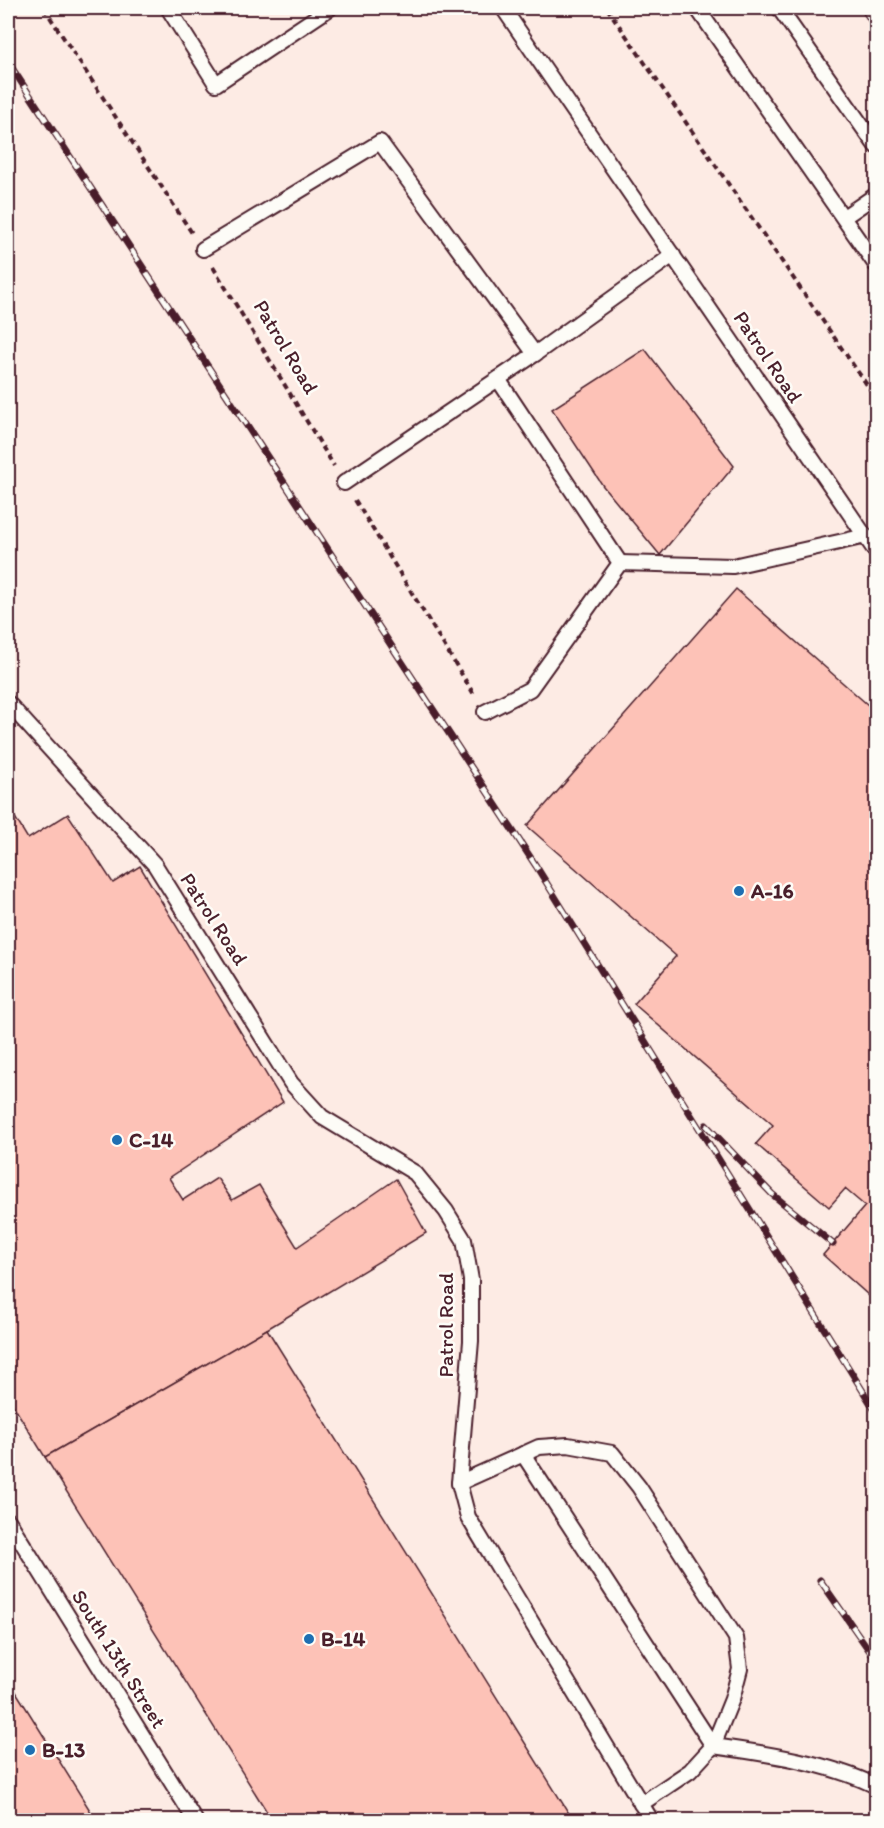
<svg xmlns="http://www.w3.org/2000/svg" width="884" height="1828" font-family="Itim,sans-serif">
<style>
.built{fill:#fdebe4}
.building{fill:#fdc2b7;stroke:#4a1f2b;stroke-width:1.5}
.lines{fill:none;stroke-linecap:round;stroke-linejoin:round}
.service-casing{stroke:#4a1f2b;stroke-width:18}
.path{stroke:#4a1f2b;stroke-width:4;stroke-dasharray:6 4.5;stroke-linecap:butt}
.service{stroke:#fdfcf7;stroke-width:14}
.rail-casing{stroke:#4a1f2b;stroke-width:7}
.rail{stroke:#fdfcf7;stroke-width:4.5;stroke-dasharray:14;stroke-linecap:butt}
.poi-dot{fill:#1f6fb2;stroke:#fdfcf7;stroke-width:2}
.labels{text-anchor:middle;stroke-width:5;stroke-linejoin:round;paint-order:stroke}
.street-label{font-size:21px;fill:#4a1f2b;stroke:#fdfcf7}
.poi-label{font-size:21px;font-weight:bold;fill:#4a1f2b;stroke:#fdfcf7;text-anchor:start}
</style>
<rect width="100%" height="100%" fill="#fdfcf7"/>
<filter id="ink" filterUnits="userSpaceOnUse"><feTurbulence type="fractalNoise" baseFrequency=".0167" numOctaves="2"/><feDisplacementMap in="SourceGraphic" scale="12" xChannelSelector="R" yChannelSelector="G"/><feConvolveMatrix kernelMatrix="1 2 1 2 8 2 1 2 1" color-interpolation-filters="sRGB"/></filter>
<g filter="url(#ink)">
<rect class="built" x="8" y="8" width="868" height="1812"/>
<g class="building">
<polygon points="645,349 734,466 660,555 603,486 552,409"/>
<polygon points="736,589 876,712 876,1302 823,1255 865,1206 845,1189 829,1207 756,1144 773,1125 634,1004 676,956 527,826"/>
<polygon points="8,806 28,839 68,814 113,883 140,866 283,1102 169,1178 183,1200 217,1178 232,1200 259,1185 297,1247 396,1179 426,1233 267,1329 45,1457 8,1397"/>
<polygon points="267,1329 573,1820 272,1820 45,1457"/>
<polygon points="8,1679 96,1820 8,1820"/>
</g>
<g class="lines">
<defs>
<g id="service">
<polyline points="168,8 216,84 330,8"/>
<polyline points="503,8 876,552"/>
<polyline points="697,8 876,265"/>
<polyline points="779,8 876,146"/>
<polyline points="844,217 876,195"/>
<polyline points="203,249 380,142 535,354"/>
<polyline points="344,483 535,354 673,255"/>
<polyline points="620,563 733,566 866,536"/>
<polyline points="8,703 155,865 291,1083 322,1117 415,1173 446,1211 464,1240 471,1280 471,1341 459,1483 468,1517 651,1820"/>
<polyline points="485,712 530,689 620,563 498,379"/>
<path d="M523 1454 713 1746C764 1753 830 1763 876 1786"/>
<polyline points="459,1483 539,1447 568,1445 612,1453 639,1487 736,1638 740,1669 732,1699 713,1746 690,1771 641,1804"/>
<polyline points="8,1520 195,1820"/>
</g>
</defs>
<use href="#service" class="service-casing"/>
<g class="path">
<polyline points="44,8 192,233"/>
<polyline points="607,8 876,398"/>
<polyline points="213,267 334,466"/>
<polyline points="355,500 475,696"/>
</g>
<use href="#service" class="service"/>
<defs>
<g id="rail">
<polyline points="863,8 876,28"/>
<polyline points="8,62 536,866 876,1412"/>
<polyline points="706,1125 772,1194 833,1244"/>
<polyline points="820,1580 876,1660"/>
</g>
</defs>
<use href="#rail" class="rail-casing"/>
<use href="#rail" class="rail"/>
</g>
</g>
<g class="poi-dot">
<circle cx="739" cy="891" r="6"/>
<circle cx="117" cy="1140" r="6"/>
<circle cx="309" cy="1639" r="6"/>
<circle cx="30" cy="1750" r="6"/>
</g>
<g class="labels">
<g class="street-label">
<text transform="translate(286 347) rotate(59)" y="7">Patrol Road</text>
<text transform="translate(768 357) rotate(56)" y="7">Patrol Road</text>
<text transform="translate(214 919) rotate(57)" y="7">Patrol Road</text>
<text transform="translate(446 1325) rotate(-90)" y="7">Patrol Road</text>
<text transform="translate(119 1659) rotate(58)" y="7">South 13th Street</text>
</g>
<g class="poi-label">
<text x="751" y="898">A-16</text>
<text x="129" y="1147">C-14</text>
<text x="321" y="1646">B-14</text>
<text x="42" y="1757">B-13</text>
</g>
</g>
<rect width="884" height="1828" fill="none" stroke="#fdfcf7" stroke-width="30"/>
<rect x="15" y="15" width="854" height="1798" fill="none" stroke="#4a1f2b" stroke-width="2" filter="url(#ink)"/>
</svg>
